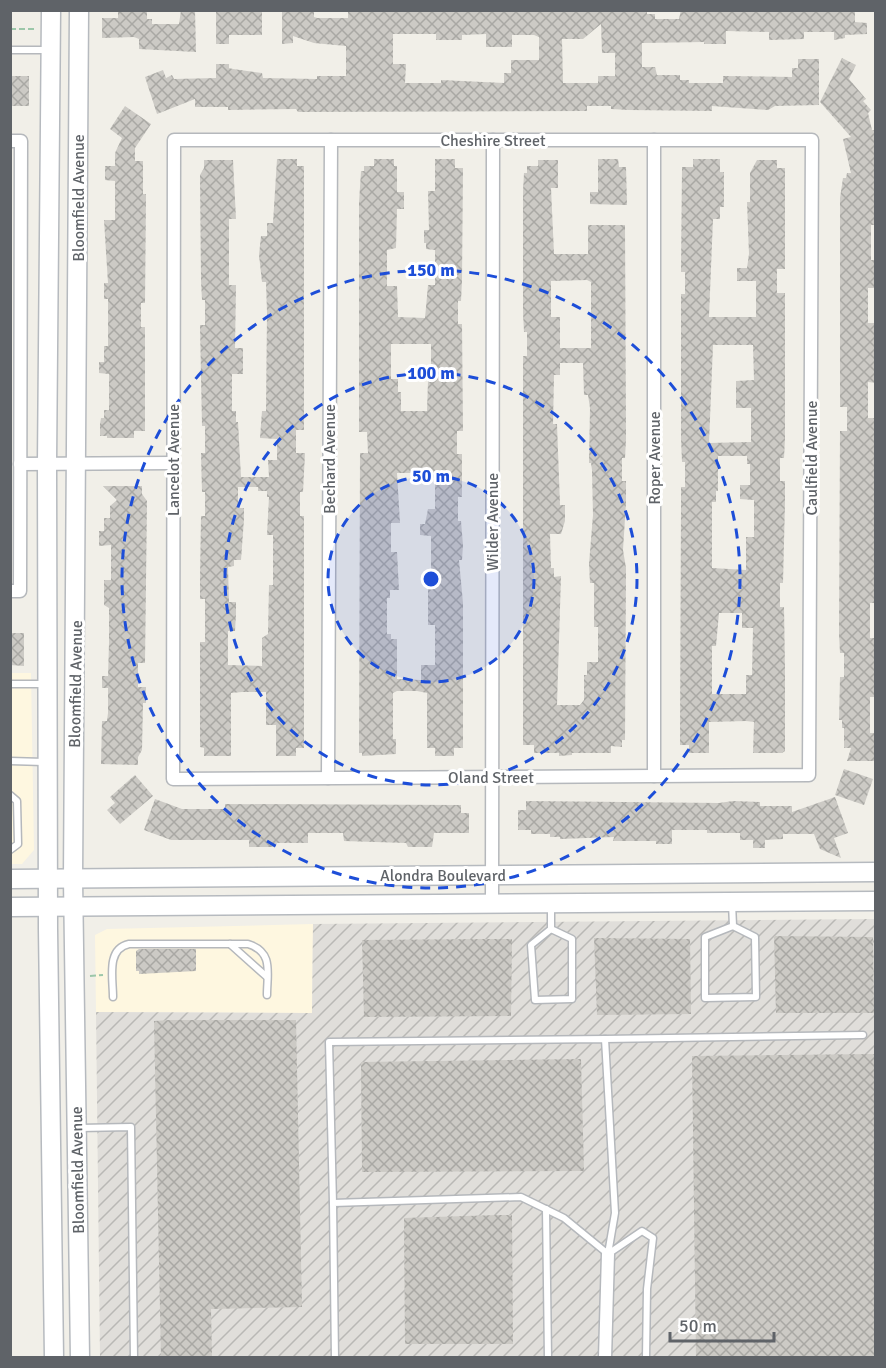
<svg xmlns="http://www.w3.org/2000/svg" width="886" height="1368" font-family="Signika,sans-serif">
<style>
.commercial{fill:#fef7e0}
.industrial{fill:url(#industrial-furrows)}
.building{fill:url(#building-cross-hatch);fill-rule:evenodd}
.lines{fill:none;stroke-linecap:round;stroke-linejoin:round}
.service-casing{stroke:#b5b8bc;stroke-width:9}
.minor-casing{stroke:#b5b8bc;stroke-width:15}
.secondary-casing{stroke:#b6babf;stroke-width:21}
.path{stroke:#9cc7a9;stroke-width:2;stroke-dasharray:6 3;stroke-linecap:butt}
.service{stroke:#fff;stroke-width:6}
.minor{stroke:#fff;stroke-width:12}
.secondary{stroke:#fff;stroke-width:18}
.ring{fill:none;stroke:#1d4ed8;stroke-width:3;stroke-dasharray:10 8}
.labels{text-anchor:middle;stroke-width:6;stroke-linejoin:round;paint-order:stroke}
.street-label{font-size:16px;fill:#5f6368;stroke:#fff}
.centre{fill:#1d4ed8;stroke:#fff;stroke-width:3}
.ring-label{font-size:18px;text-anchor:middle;font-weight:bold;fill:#1d4ed8;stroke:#fff;stroke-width:6;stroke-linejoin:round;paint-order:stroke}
</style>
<defs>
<pattern id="industrial-furrows" width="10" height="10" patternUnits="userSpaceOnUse" patternTransform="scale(1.5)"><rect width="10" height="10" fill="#e0deda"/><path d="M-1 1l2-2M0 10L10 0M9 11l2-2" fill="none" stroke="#b9b8b5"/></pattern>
<pattern id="building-cross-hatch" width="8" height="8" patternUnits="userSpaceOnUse" patternTransform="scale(1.5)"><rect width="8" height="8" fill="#cccac5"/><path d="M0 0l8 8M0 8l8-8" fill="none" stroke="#a9a8a4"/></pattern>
</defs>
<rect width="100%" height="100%" fill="#f1efe8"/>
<g class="commercial">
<polygon points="10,673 31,673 34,850 22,864 11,864"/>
<polygon points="313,924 312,1013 96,1012 95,935 107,929"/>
</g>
<polygon class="industrial" points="875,919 875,1357 100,1357 96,1012 312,1013 313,924"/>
<g class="building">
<polygon points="118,10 147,10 147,19 152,19 152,24 179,24 181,10 195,10 196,52 139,49 139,39 134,37 102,38 102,18 118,18"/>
<polygon points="216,10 262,10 262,35 229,35 229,44 216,44"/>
<path d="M282 10H314V17L317 18H348V10H647V14H655V19H679L681 10H855V22L867 23V34L845 35V38L834 40V32H804V39L769 40V32L726 31V44H704V42L642 43V67H655L657 75H680V80H689V83H723V76L792 77V68H798V59H819V105L775 106 768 110 712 106V111L629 110 611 109V106H587V111L298 112 296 109 228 110V107H195V99L157 114 145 77 163 70 166 78 172 75 174 79 216 78V64H229V68L233 69 262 73 263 78 317 79V76H346V46L314 43 293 36V43L282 44ZM601 24 602 53H615V76H598V83H563L562 39H583ZM393 34H436V40H462V35L486 34V47H512V35H534L539 37V60H511V73H504V83L441 80V83H405L406 64H393Z"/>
<polygon points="842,58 856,65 849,79 866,99 863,101 871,110 868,113 872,130 876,130 876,225 871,225 871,260 876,260 876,288 868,288 868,323 876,323 876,383 868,382 868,418 876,418 876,603 870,603 870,638 874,638 876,649 876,697 870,697 870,733 876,733 876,761 847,761 851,748 844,748 844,728 842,728 842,720 839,720 840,677 844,677 844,653 840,653 839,634 840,431 847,431 847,407 840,407 840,198 843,178 846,178 847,173 851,173 843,139 851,137 820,102"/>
<rect x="10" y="76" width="19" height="30"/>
<polygon points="125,106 151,124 135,148 135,161 143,161 143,194 146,194 145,303 141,303 141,327 145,327 145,431 134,431 134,438 107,438 107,436 100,436 100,424 101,418 104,418 104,410 109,410 109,374 99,373 99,362 104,362 104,346 108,346 108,299 104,299 104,283 108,283 104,220 115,220 115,181 105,180 105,166 115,166 115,153 122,138 110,129"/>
<path d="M277 159H297V166H304V430H296V453H305L303 492H300V516H304V748H296V756H276V725H266V692H242L231 693V756H204V748L200 747V642H205V599H200V579L201 516H205V492H202L201 453H205V426H202L200 325H205V300H202L201 281 200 175 204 168V160H233L236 219H229V285H236L235 348H243V374H232V411H236V422H238L241 477H269L268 460H277V439L260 438 262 411H266L267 313 266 282H262L259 255 261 236H267V223H273ZM238 487H258V491H267V497H269L267 535H273V585H269L268 634 262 638V666L228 665V631H235L236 614V602H229L228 567 234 566V560H241L244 519V508H238Z"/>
<path d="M374 159H394V166H397V192H404V209H397L396 248 387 250V286H397L398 317 425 318 428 285H435V250L426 249V243H424V230H429L428 191H435V159H455V168H463L462 281 461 301H458V324H462L463 431H457V454H462V497H458V521H461L463 545 462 560H459L463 603V748H454V756H435V748H427V693L417 691H397L393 693V739H396V754L362 756V753H359L360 453H368L367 432H359V203L361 171H364V166H374ZM391 344H431V381H428L427 411H401V392H398V379H391ZM397 473H435V509H428L425 524H420V535L431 536V571H428V625H435V665H421V680L397 679V639H391V634H387V598H390V590H399L397 552H391V523H400Z"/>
<polygon points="598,159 618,159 619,167 626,167 627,205 590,204 590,192 598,192"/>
<path d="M693 159H720V172H724V207H720V219H713L709 317H756V281H737V268H747L749 254 747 202H750V173L757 160H777V168H785V269H777V293H785V439L784 458H780V481H785V502L783 583H780V607H784L785 670V751L782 753H753L754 722 746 721 709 722V753H689V745H680L681 505V487H685V462H682L681 439V294H685V272H681L682 167H693ZM713 345H753L754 380 736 381V408H751V442L709 443ZM718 456H747V464H750V485H740V499L754 500V537H746V570L712 568V502H716V491H718ZM719 613H742V628H753L752 675H746V694H712V646H716Z"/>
<path d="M538 160H558V188H551L554 254H588V225H625L626 439 625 458H622V481H626V503L623 550 626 568 625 740H622V747L611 746V753H572V755L559 756V753H534V745H523V356H527V332H524L523 313V191L524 173H527V166H538ZM587 280 591 282V348H560V317H551V281ZM560 363H583L584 395H588L590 408 589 463H591L592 470 593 515 589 564 590 583H594V627H598V662H587V675H584V700L580 705H557L561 576 554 577V568H551L550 534H561L565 521V505H560L557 424H553L554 375H560Z"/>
<polygon points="103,486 142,486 142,494 147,501 145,663 138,663 138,687 146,687 146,703 143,703 142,750 138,757 138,765 101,764 102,721 107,721 108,713 108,688 102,688 102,676 108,676 109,643 109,608 104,605 104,580 111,580 111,545 99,546 99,531 104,531 104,518 110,518 110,506 117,500"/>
<polygon points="10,633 24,633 24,666 10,665"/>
<polygon points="844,769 873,779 864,805 835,795"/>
<polygon points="135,775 153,796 120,824 107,810 115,803 110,797"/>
<polygon points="835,797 848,833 834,838 841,858 820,849 814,834 783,834 783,839 765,840 765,848 753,848 753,840 740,840 740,833 707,833 707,830 672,830 672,844 656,844 656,841 613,841 614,837 560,839 560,837 550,837 550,834 531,834 531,830 518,830 518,810 526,810 526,801 719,803 733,801 760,802 760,806 792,806 792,812"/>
<polygon points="155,799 182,809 225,809 225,804 461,805 461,813 469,813 469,833 434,833 432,847 408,847 406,843 344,841 343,833 308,833 308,843 277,843 275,847 249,847 249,840 171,840 144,830"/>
<polygon points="774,936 873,937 874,1013 776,1013"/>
<polygon points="594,938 690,939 691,1014 597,1015"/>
<polygon points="487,939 512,939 511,1016 364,1017 362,940"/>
<polygon points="139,949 196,949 196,971 139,974 139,971 136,971 136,951"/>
<polygon points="169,1020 296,1020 302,1307 211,1309 212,1358 161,1358 154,1021"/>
<polygon points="876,1054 876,1358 696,1358 692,1056"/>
<polygon points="581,1059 584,1171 362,1172 361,1062"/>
<polygon points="497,1215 512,1215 513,1344 405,1344 404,1218"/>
</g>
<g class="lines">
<defs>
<g id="service">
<polyline points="10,50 47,50"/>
<polyline points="10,684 45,684"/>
<polyline points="10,761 44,762"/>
<polyline points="10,795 17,801 18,844 10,850"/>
<polyline points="732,903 733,926 705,937 705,998 756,997 755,937 733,926"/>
<polyline points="551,929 572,939 572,999 535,1000 531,945 551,929 551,904"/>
<polyline points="230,944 267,977"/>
<path d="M113 997C113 978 106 949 129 944H248C274 952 267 973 267 995"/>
<polyline points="605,1039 863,1035"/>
<polyline points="80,1128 131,1127 134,1358"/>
<polyline points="333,1203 329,1042 605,1039 615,1213 608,1254"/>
<polyline points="546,1209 548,1358"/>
<polyline points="608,1254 642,1231 653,1238 647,1289 646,1358"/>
<polyline points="335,1358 333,1203 521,1197 564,1218 608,1254"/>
</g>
<g id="minor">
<polygon points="174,140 812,140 809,775 173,779"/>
<polyline points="10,141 21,141 20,591 10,591"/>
<polyline points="20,464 173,463"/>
<polyline points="654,776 654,140"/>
<polyline points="328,778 331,140"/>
<polyline points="492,904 493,140"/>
<polyline points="605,1358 608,1254"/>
</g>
<g id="secondary">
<polyline points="51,10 47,464 48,929 54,1358"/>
<polyline points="79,10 73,879 80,1358"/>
<polyline points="10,879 876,872"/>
<polyline points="10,907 876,901"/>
</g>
</defs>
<use href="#service" class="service-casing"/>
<use href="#minor" class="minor-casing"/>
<use href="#secondary" class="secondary-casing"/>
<g class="path">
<polyline points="10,29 35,29"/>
<polyline points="90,976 103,975"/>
</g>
<use href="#service" class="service"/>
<use href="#minor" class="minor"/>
<use href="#secondary" class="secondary"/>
</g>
<circle cx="431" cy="579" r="103" fill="#1d4ed8" fill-opacity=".12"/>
<g class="ring">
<circle cx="431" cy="579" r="103"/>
<circle cx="431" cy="579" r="206"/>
<circle cx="431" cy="579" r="309"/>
</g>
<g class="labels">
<g class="street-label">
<text x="493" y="146">Cheshire Street</text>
<text transform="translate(78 198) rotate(-90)" y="6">Bloomfield Avenue</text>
<text transform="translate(654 458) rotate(-90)" y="6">Roper Avenue</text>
<text transform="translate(811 458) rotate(-90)" y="6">Caulfield Avenue</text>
<text transform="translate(329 459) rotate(-90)" y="6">Bechard Avenue</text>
<text transform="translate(173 460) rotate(-90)" y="6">Lancelot Avenue</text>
<text transform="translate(492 522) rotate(-90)" y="6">Wilder Avenue</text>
<text transform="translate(75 684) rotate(-89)" y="6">Bloomfield Avenue</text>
<text x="491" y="783">Oland Street</text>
<text x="443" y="881">Alondra Boulevard</text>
<text transform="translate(77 1170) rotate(-91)" y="6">Bloomfield Avenue</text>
</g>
</g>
<circle cx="431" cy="579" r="9" class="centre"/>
<g class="ring-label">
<text x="431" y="276">150 m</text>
<text x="431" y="379">100 m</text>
<text x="431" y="482">50 m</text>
</g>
<rect width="886" height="1368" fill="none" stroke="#5f6368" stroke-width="24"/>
<path d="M670 1332v9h104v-9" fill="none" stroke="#5f6368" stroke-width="3"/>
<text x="679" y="1332" font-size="18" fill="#5f6368" stroke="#ffffff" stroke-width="4.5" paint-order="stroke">50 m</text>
</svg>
